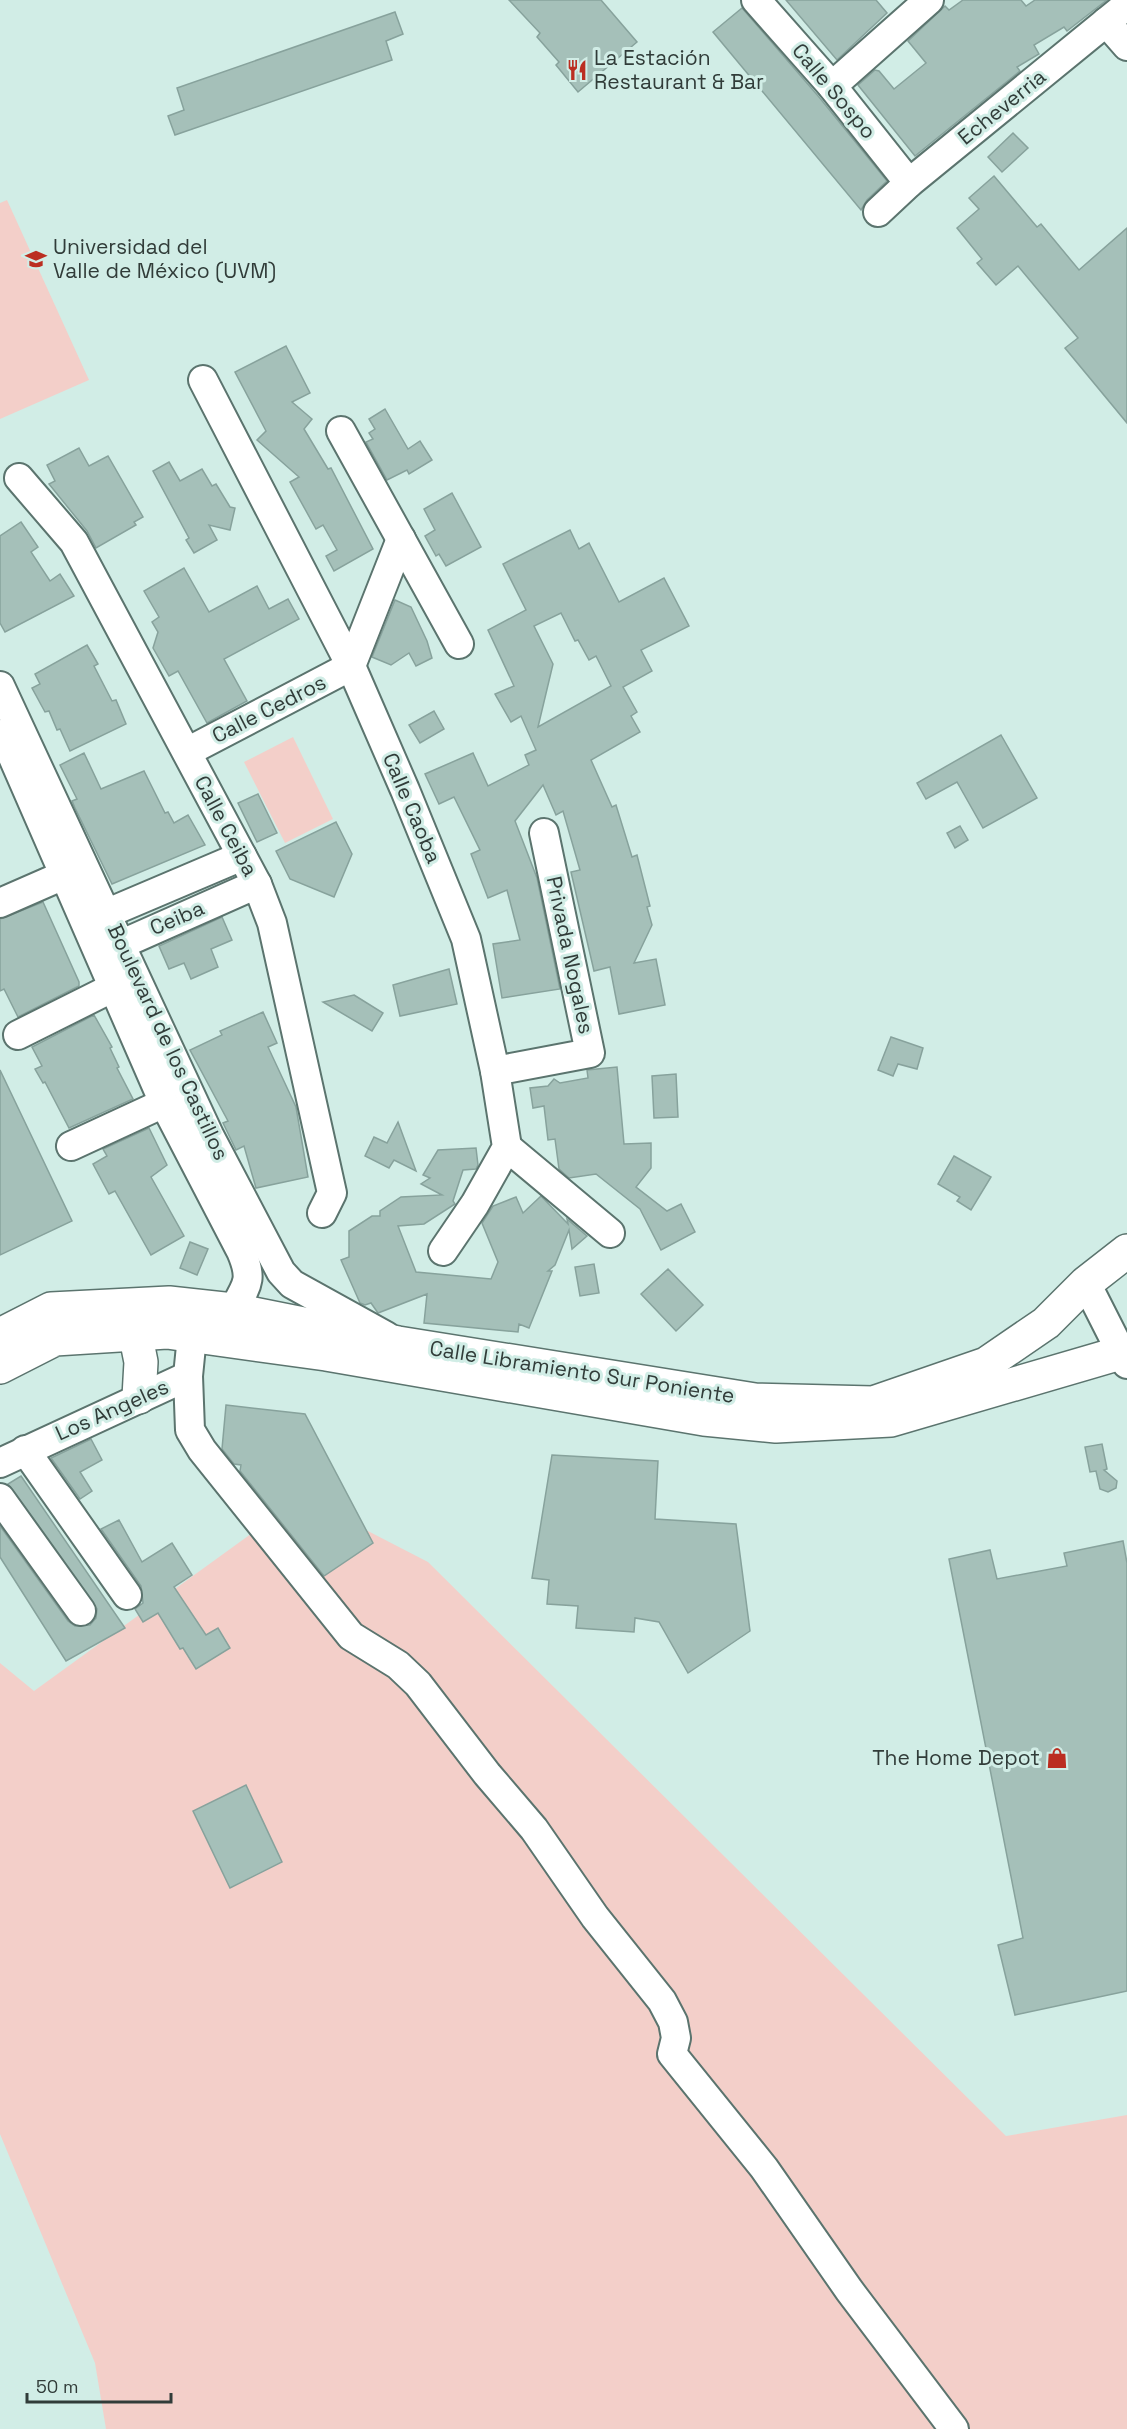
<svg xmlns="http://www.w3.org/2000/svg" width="1127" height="2429" font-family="'Space Grotesk',sans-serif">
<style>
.green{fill:#f3cfc9}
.building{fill:#a5c0b9;stroke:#87a29c;stroke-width:1.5;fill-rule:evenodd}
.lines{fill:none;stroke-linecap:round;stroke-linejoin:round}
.minor-casing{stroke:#5b746e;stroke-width:32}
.major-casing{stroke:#5b746e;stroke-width:36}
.minor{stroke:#fff;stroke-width:28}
.major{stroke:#fff;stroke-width:33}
.labels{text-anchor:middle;stroke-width:6;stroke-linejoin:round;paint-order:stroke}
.poi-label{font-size:21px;fill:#313c39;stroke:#d1ede6;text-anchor:start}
.street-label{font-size:21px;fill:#313c39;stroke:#d1ede6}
</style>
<rect width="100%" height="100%" fill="#d1ede6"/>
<g class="green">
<polygon points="7,200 89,380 0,419 0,203"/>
<polygon points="293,737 333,819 285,843 244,762"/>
<polygon points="302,1497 428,1562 1006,2136 1127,2115 1127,2429 106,2429 95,2363 0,2134 0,1663 34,1691"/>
</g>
<g class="building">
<polygon points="509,0 601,0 637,42 578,92 556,65 559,62 537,37 540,33"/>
<polygon points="786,0 876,0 887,13 837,60"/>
<polygon points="963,0 1021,0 1026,6 1035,0 1107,0 1067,31 1064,27 1034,45 1039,54 1017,67 1020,71 915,156 858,85 875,70 879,71 894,89 926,63 908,41 945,6 949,10"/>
<polygon points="742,8 819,97 887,181 867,200 861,210 713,32"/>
<polygon points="395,12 403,34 386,41 392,60 175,135 168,116 184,110 177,88"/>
<polygon points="1013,133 1028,148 1002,172 988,157"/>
<polygon points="994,176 1037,227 1041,224 1079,270 1127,228 1127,423 1065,348 1078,338 1018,266 996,285 977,263 982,259 957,228 979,209 969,198"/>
<polygon points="286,346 310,393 292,402 312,419 304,429 328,469 331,468 373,549 334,571 326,556 337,550 323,525 316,529 290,482 299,477 257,440 266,431 235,372"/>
<polygon points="385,409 408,449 420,441 432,460 409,474 407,470 387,480 366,442 373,439 369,433 375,429 369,419"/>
<polygon points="79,448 89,466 108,456 143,517 134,522 136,525 96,548 87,531 49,484 55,481 47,465"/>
<polygon points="169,462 180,481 202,469 212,486 216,484 230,507 235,508 230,530 209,525 217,540 194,553 186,540 189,538 153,471"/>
<polygon points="452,493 481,547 446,566 439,554 436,556 425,536 435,530 424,509"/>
<polygon points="21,522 38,547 31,552 50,581 60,574 74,596 5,632 0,623 0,536"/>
<path d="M570 530 579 549 589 543 619 602 664 578 689 626 641 650 652 671 623 687 637 712 631 716 640 732 591 760 612 807 616 805 632 857 637 855 650 906 647 907 652 925 634 963 656 959 665 1005 619 1014 610 967 594 971 571 872 580 870 563 811 556 815 543 785 515 821 537 878 560 989 502 998 493 944 520 940 507 890 488 898 471 854 480 850 454 797 439 804 425 774 473 753 488 786 529 765 525 755 536 750 521 716 511 722 495 694 514 686 488 630 526 610 503 564ZM561 613 575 641 578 640 589 660 596 656 611 686 538 727 553 664 534 626Z"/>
<polygon points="184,568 209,612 257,586 269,609 288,599 299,619 224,659 247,701 207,723 178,671 169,676 153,648 158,632 152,622 159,617 144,591"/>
<polygon points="395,600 411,607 427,641 432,658 416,666 409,653 391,665 372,657"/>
<polygon points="87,645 98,664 94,666 112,701 116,700 126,724 70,751 60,729 57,730 49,711 45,712 32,688 40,684 35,674"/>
<polygon points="434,711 444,729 420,743 409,725"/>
<polygon points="1001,735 1037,798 983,828 957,782 926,799 917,783"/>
<polygon points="84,753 101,789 144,771 165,813 168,812 174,823 188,815 205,845 112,884 75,808 72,801 77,799 60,765"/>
<polygon points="258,794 277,833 257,842 238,803"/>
<polygon points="336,822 352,854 334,897 290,879 276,851"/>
<polygon points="960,826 968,840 955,848 947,833"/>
<polygon points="43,902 79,982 79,986 18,1017 4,989 0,991 0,919"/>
<polygon points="222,917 232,940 211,949 218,967 191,979 184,963 169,969 159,946"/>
<polygon points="449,969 457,1004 400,1016 393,985"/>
<polygon points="354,995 383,1013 372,1031 323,1002"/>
<polygon points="263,1012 277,1043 268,1047 296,1107 308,1177 256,1188 244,1146 236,1150 223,1123 228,1121 190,1050 222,1035 220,1031"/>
<polygon points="94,1015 112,1047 110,1048 119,1067 117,1068 133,1099 69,1128 45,1082 43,1083 35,1069 42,1066 32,1047"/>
<polygon points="891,1037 923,1048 917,1069 898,1064 893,1076 878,1070"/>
<polygon points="617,1067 624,1144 651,1143 651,1168 636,1187 667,1211 681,1204 695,1232 661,1250 640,1209 596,1174 569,1178 559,1169 555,1139 548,1140 544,1106 533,1108 530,1088 548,1086 554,1079 560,1083 588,1078 587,1070"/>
<polygon points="0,1070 72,1221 0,1255"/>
<polygon points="676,1074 678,1117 654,1118 652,1076"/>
<polygon points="398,1122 416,1171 394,1160 389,1168 365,1156 374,1137 387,1143"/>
<polygon points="149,1128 167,1165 151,1177 184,1236 151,1255 115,1191 109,1194 93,1164 107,1156 103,1149"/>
<polygon points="476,1148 478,1165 476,1169 463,1170 453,1201 455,1204 424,1224 398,1226 416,1272 491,1279 498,1262 482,1223 493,1206 516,1197 523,1213 541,1196 568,1224 567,1219 587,1236 572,1249 569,1230 555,1265 548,1271 552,1271 529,1328 519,1324 518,1332 424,1323 427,1294 378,1313 371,1303 365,1305 360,1303 341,1260 349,1257 349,1231 372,1216 380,1216 380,1211 401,1197 442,1195 421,1184 430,1178 423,1175 438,1150"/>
<polygon points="954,1156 991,1177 971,1210 957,1201 960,1197 938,1184"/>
<polygon points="190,1242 208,1249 197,1275 180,1268"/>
<polygon points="594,1264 599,1293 580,1296 575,1267"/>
<polygon points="668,1269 703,1305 676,1331 641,1294"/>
<polygon points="226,1405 305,1414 373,1543 324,1576 240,1471 241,1465 234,1464 222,1449"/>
<polygon points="91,1439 102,1460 80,1472 92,1491 80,1499 51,1458"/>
<polygon points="1102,1444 1107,1469 1104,1470 1117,1481 1116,1488 1108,1492 1100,1489 1096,1471 1090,1472 1085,1447"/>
<polygon points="552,1455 658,1461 655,1519 736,1524 750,1631 688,1673 659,1622 635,1618 634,1632 576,1628 578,1606 547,1604 549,1580 532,1578"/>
<polygon points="21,1476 125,1628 66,1661 0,1557 0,1526 68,1621 75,1626 90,1625 96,1618 97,1609 8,1484"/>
<polygon points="119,1520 142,1562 172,1543 192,1575 174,1587 206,1635 218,1628 230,1648 196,1669 183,1648 180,1649 158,1613 143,1622 135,1609 143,1603 141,1586 101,1529"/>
<polygon points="1123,1541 1127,1563 1127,1991 1015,2015 998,1945 1023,1938 949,1559 990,1550 997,1579 1067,1566 1064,1553"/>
<polygon points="246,1785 282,1862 230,1888 193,1811"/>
</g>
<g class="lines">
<defs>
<g id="minor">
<polyline points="756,0 832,86 909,183"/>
<polyline points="1106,22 1127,46"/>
<polyline points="832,86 929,0"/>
<polyline points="878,212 909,183 1127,5"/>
<polyline points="203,380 351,666 405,790 466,939 495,1071 507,1147 475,1204 443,1251"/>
<polyline points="341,431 459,644"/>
<polyline points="19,478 74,542 257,884 272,923 332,1193 322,1213"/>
<polyline points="0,686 209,1135 281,1272 292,1284 386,1336"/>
<path d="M0 734 12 755 164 1103 241 1251C253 1279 248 1284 233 1310"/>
<polyline points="187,752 351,666 401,539"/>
<polyline points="0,903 64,875"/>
<polyline points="89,921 242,856"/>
<polyline points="106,951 257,884"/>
<polyline points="18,1035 114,987"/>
<polyline points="495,1071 590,1053 544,833"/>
<polyline points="71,1146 164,1103"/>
<polyline points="507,1147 610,1233"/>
<polyline points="1086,1283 1127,1364"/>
<polyline points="192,1336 188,1376 190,1430 202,1450 351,1636 398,1665 418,1684 487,1774 534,1829 595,1917 662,2001 673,2022 676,2038 672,2054 764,2168 849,2290 954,2429"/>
<polyline points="25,1450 127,1595"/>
<polyline points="0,1463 188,1376"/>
<polyline points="0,1498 81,1611"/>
</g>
<g id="major">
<polyline points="135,1332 141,1362 139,1397"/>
<polyline points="0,1335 51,1309 169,1303 233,1310 398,1343 755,1400 873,1403 986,1364 1046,1323 1086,1283 1127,1251"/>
<polyline points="0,1367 55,1339 167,1332 326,1354 704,1419 776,1426 891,1420 1127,1351"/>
</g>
</defs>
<use href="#minor" class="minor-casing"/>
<use href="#major" class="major-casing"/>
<use href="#minor" class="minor"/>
<use href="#major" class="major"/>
</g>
<defs>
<symbol id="restaurant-bare" viewBox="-9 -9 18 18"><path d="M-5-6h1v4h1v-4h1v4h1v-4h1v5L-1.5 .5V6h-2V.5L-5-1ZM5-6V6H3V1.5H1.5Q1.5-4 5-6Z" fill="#bb2e21" stroke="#d1ede6" stroke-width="2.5" paint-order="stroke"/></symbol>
<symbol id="school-bare" viewBox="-9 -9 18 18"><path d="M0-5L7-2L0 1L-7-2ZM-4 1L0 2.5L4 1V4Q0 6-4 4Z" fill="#bb2e21" stroke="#d1ede6" stroke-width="2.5" paint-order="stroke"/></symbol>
<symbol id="shop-bare" viewBox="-9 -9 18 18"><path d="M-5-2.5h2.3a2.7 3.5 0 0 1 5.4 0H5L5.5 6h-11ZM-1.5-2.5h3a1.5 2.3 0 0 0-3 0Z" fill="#bb2e21" stroke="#d1ede6" stroke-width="2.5" paint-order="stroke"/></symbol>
</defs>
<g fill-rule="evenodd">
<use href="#restaurant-bare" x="562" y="55" width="30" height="30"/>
<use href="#school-bare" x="21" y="244" width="30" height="30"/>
<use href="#shop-bare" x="1042" y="1743" width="30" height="30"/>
</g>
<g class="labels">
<g class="poi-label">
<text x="594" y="65">La Estación<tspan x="594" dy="24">Restaurant &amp; Bar</tspan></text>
<text x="53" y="254">Universidad del<tspan x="53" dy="24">Valle de México (UVM)</tspan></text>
<text x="1040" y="1765" text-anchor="end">The Home Depot</text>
</g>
<g class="street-label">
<text transform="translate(834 91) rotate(50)" y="7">Calle Sospo</text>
<text transform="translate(1002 107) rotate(-39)" y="7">Echeverria</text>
<text transform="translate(269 709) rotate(-27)" y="7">Calle Cedros</text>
<text transform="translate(412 808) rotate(67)" y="7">Calle Caoba</text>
<text transform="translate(226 826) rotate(62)" y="7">Calle Ceiba</text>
<text transform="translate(177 918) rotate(-23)" y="7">Ceiba</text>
<text transform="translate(570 955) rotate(78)" y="7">Privada Nogales</text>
<text transform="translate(168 1042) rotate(65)" y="7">Boulevard de los Castillos</text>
<text transform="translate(582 1372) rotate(9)" y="7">Calle Libramiento Sur Poniente</text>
<text transform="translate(112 1410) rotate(-24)" y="7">Los Angeles</text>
</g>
</g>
<path d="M27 2393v9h144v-9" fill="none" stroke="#313c39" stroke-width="3"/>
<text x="36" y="2393" font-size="18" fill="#313c39" stroke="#d1ede6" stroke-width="4.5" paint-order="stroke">50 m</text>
</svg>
